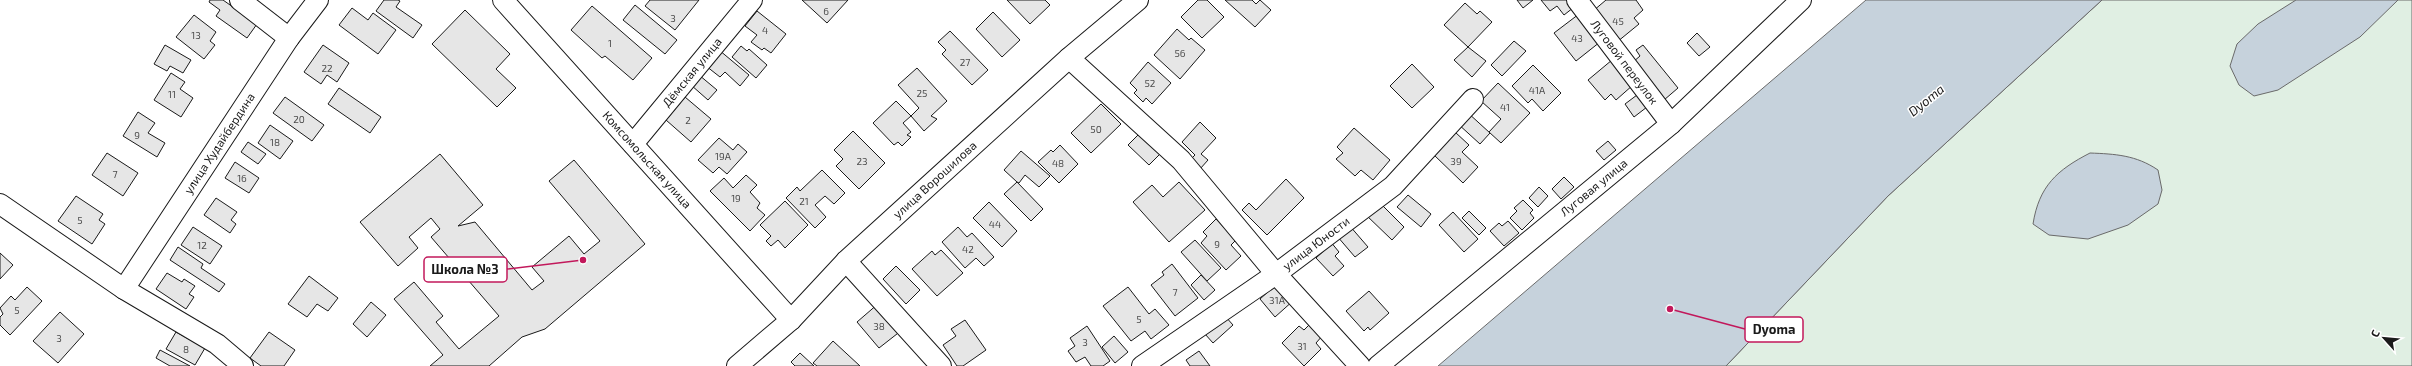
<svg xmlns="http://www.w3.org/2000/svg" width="2412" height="366" font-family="'Exo 2',sans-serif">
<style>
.green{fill:#e0efe3;stroke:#6a6a6a}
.water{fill:#c6d2dc;stroke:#6a6a6a}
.building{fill:#e6e6e6;stroke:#1a1a1a}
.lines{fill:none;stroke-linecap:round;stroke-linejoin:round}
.minor-casing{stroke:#1a1a1a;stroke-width:22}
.minor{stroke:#fff;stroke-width:20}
.labels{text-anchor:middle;stroke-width:3;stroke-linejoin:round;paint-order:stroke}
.number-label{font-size:10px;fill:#4d4d4d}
.street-label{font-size:12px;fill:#1a1a1a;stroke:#fff}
.water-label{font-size:13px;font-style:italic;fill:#1a1a1a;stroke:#fff}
.leader{fill:none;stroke:#c2185b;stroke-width:1.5}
.callout-dot{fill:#c2185b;stroke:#fff;stroke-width:1.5}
.callout{fill:#fff;stroke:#c2185b;stroke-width:1.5}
.callout-label{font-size:13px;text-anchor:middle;font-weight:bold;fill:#1a1a1a}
</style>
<rect width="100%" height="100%" fill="#fff"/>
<polygon class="green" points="2102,0 2412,0 2412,366 1726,366 1888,196"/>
<g class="water">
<polygon points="1866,0 2102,0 1888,196 1726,366 1438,366"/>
<polygon points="2296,0 2398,0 2360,37 2278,90 2254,96 2239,85 2230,66 2237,44 2258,24"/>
<path d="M2090 153C2115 154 2136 155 2158 170L2162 190 2158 204 2128 225 2088 239 2049 235 2033 224C2039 186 2057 170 2090 153Z"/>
</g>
<g class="building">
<polygon points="210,0 223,0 257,24 247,38 216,16 220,10 209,2"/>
<polygon points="384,0 398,0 400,1 396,7 422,25 413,38 376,11"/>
<polygon points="650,0 699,0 675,30 645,6"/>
<polygon points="802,0 848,0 827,23"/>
<polygon points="1007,0 1045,0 1050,5 1030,24"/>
<polygon points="1198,0 1207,0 1224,17 1202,38 1181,17"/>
<polygon points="1225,0 1252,0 1256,4 1260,0 1271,10 1255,27"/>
<polygon points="1517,0 1533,0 1523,8"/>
<polygon points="1541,0 1575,0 1578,4 1564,15 1557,6 1550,11"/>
<polygon points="1606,0 1636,0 1643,10 1634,18 1639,24 1617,42 1593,11"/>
<polygon points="1465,3 1477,14 1480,11 1492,22 1468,47 1444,25"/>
<polygon points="635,5 677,40 665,54 623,20"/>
<polygon points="592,6 652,58 633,80 605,56 602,58 571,30"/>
<polygon points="352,8 368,20 373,13 396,30 378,54 339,25"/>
<polygon points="465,10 510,54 496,69 516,88 497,107 432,44"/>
<polygon points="757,11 786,34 771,53 764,48 762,50 751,42 757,35 745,26"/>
<polygon points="993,12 1020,40 1002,57 976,29"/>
<polygon points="1579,14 1600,42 1576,61 1554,33"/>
<polygon points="194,15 216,32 210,41 215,45 204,59 176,37"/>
<polygon points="1177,29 1189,40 1191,38 1205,50 1180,79 1154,55"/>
<polygon points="950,31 988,70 972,85 942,54 946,50 938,42"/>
<polygon points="1697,33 1710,47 1699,56 1687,43"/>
<polygon points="1514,41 1526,51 1502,76 1491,65"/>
<polygon points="165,45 191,60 183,73 170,66 167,71 154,64"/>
<polygon points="323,45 349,63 337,82 327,75 321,84 304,72"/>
<polygon points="1643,45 1678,88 1664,100 1633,62 1640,56 1636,50"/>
<polygon points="741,46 747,51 749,49 767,65 756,78 732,57"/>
<polygon points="1468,47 1486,61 1472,77 1454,60"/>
<polygon points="719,50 749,75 740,86 725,72 720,77 706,66"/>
<polygon points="1612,60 1633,85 1616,100 1611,94 1605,100 1588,80"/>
<polygon points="1148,62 1171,83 1152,104 1146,98 1143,102 1134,93 1137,90 1130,83"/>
<polygon points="1412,64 1434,87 1412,108 1390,86"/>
<polygon points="1533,65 1561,93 1543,111 1532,99 1528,103 1512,86"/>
<polygon points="917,68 947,101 931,116 937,119 924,131 911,116 919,108 898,85"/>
<polygon points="171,73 185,82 180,89 193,98 181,117 154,100"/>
<polygon points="699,75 717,90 708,100 691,85"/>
<polygon points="1498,83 1530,113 1501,143 1489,132 1501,119 1481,101"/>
<polygon points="339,88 381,117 370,133 328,104"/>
<polygon points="1637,95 1647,107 1634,117 1625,104"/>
<polygon points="285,97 324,125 312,141 273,113"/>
<polygon points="685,97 711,119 691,142 666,120"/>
<polygon points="896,101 911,116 903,123 911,132 907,135 911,137 902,146 898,142 894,145 873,123"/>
<polygon points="1101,104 1121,124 1091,153 1071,133"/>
<polygon points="138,112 155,123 148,133 165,143 157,157 123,136"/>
<polygon points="1467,112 1490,133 1480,144 1457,123"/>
<polygon points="1200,122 1216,138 1201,154 1208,160 1200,169 1191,159 1195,155 1182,142"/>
<polygon points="270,125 293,141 280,159 258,143"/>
<polygon points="1354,128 1390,160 1373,180 1361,170 1355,176 1336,159 1343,153 1337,147"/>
<polygon points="853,131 885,163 859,189 836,166 843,159 834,150"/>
<polygon points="1455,132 1469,145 1462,152 1478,167 1463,183 1433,154"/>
<polygon points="1140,133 1161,153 1149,165 1128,145"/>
<polygon points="719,138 733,150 738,144 747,152 727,174 719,167 713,173 698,160"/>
<polygon points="1608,141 1616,150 1604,160 1596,151"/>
<polygon points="248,142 266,154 258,164 241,152"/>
<polygon points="1060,145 1078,164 1059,183 1038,162 1051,150 1053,152"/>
<polygon points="1021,151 1050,176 1039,187 1025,175 1019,183 1017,182 1004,170"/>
<polygon points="107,153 138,173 123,196 92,175"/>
<polygon points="440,154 483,205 458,226 475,222 532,290 544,281 532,267 569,236 584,254 600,241 549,181 574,160 645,244 545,329 522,337 489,366 430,366 443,355 394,299 414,282 443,316 436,322 459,349 499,316 431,237 440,229 431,218 409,237 418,248 398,266 360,222"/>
<polygon points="235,162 259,178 249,193 225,178"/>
<polygon points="822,170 845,193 834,204 825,196 815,205 826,217 815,228 786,198 797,187 800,191"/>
<polygon points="746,175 757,185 750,192 760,203 757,208 765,215 750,231 710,191 724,178 733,188"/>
<polygon points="1564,177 1574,187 1561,199 1552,189"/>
<polygon points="1286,179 1304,198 1267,235 1242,210 1249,203 1256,210"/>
<polygon points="1017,182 1043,209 1031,221 1004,194"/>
<polygon points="1179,182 1205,210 1169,242 1133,202 1152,185 1163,197"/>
<polygon points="1539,187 1548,196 1538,207 1529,198"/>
<polygon points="1408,195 1431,214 1421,227 1397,207"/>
<polygon points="76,196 103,214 99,220 105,224 92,244 58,221"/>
<polygon points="216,198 237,212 231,220 236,224 230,233 204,215"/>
<polygon points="1523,200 1533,210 1530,213 1534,218 1522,230 1510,218 1517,211 1514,208"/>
<polygon points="785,201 808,225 785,248 778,240 771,246 766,241 771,236 760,225"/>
<polygon points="1378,201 1404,227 1392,240 1365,214"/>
<polygon points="989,202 1017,231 1002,247 973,218"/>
<polygon points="1469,211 1486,228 1479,235 1462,218"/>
<polygon points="1453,212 1478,239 1464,252 1439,225"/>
<polygon points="1216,219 1236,240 1231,245 1241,256 1226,270 1201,243 1207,236 1203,232"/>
<polygon points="1508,221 1519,233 1504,246 1490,231 1499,223 1502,226"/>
<polygon points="1349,225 1368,247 1355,257 1337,236"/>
<polygon points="193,227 222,246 210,264 181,245"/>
<polygon points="958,227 967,237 972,233 994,257 984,266 976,258 965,268 942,242"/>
<polygon points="1195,240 1221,268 1207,281 1181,252"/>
<polygon points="1330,241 1339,252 1335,256 1344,266 1333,276 1316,258 1328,247 1326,244"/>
<polygon points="178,247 203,264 201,268 225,284 219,292 170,260"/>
<polygon points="941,250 963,273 937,296 912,269 932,251 935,255"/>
<polygon points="0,253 13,265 0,279"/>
<polygon points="1172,264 1198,298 1175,316 1151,285 1164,275 1162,272"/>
<polygon points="896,266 920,290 906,304 883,279"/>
<polygon points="167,273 182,282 184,279 195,286 189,294 194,297 186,309 156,289"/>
<polygon points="1201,275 1215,290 1204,300 1191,285"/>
<polygon points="309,276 338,298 328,311 317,304 307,317 288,304"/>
<polygon points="1278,283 1294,300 1275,317 1260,299"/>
<polygon points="27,287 42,301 10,335 0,325 0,317 3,314 0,308 11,296 15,300"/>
<polygon points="1128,287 1149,314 1155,309 1169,325 1151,339 1145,331 1131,341 1103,306"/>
<polygon points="1369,291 1389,313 1370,330 1368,327 1364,331 1346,311"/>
<polygon points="371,302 386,315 367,337 353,324"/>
<polygon points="879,303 902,330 879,348 857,322"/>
<polygon points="60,312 84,334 58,363 33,341"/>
<polygon points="1225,316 1233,325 1213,343 1205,334"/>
<polygon points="965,320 986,350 963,366 957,366 943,345 956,336 951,329"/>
<polygon points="1311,323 1323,335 1316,343 1321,349 1304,366 1282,343 1299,326 1304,330"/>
<polygon points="1087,326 1110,361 1103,366 1091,366 1085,357 1076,362 1068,351 1075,346 1070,338"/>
<polygon points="176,332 205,348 195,365 166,349"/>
<polygon points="269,332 295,350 284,366 261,366 250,358"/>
<polygon points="1114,336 1128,352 1115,363 1102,347"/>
<polygon points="833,341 860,366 817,366 813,363"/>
<polygon points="160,350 190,366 170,366 156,358"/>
<polygon points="1199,351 1210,366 1190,366 1186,360"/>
<polygon points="800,353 814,366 795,366 791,362"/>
</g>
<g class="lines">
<defs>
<g id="minor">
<polyline points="240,0 289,38"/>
<path id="s1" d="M503 0 791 320"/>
<path id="s2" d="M1577 0 1671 124"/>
<polyline points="1069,58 1181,160 1276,274 1360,366"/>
<path id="s3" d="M633 144 752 0"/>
<polyline points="0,204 124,289 217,344 243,366"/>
<polyline points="846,261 941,366"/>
<path id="s4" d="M124 289 289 38 318 0"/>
<path id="s5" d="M737 366 791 320 846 261 1069 58 1138 0"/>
<path id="s6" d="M1142 366 1276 274 1393 186 1473 99"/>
<path id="s7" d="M1378 366 1671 124 1801 0"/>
</g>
</defs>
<use href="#minor" class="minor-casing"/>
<use href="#minor" class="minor"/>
</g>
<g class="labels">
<g class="number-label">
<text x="826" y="15">6</text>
<text x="673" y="22">3</text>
<text x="1618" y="25">45</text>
<text x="765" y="34">4</text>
<text x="196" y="39">13</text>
<text x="1577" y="42">43</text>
<text x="610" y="47">1</text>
<text x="1180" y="57">56</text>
<text x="965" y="66">27</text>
<text x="327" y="72">22</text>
<text x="1150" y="87">52</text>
<text x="1537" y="94">41А</text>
<text x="922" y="97">25</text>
<text x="172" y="98">11</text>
<text x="1505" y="111">41</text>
<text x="299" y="123">20</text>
<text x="688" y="124">2</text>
<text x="1096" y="133">50</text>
<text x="137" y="139">9</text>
<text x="275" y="146">18</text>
<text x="723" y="160">19А</text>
<text x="862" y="165">23</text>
<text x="1456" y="165">39</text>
<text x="1058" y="167">48</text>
<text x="115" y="178">7</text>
<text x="242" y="182">16</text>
<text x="736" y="202">19</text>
<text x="804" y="205">21</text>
<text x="80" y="224">5</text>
<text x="995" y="228">44</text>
<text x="1217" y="248">9</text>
<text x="202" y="249">12</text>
<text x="968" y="253">42</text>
<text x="1175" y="296">7</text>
<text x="1277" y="304">31А</text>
<text x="17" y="314">5</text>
<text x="1139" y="323">5</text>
<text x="879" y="330">38</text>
<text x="59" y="342">3</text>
<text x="1085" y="346">3</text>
<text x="1302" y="350">31</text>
<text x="186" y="353">8</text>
</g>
<g class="street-label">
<text dy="4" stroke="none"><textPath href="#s2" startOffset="78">Луговой переулок</textPath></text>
<text dy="4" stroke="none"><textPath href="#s3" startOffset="93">Дёмская улица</textPath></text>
<text dy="4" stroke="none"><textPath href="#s4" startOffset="174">улица Худайбердина</textPath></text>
<text dy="4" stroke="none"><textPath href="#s1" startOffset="215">Комсомольская улица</textPath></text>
<text dy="4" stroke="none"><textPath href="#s5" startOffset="272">улица Ворошилова</textPath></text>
<text dy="4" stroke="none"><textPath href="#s7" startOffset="280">Луговая улица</textPath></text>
<text dy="4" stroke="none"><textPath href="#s6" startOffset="213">улица Юности</textPath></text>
</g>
<g class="water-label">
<text transform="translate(1926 100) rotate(-39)" y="5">Dyoma</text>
</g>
</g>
<path class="leader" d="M583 260L507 269M1670 309L1745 329"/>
<g class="callout-dot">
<circle cx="583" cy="260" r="4"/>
<circle cx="1670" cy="309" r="4"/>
</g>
<g class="callout">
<rect x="424" y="257" width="83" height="25" rx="4"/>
<rect x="1745" y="317" width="58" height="25" rx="4"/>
</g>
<g class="callout-label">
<text x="465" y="274">Школа №3</text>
<text x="1774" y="334">Dyoma</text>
</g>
<g transform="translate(2384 338) rotate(297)" stroke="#ffffff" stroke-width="3" paint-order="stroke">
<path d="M0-3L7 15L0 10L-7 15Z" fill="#1a1a1a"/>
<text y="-6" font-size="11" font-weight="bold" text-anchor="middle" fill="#1a1a1a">С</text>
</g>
</svg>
